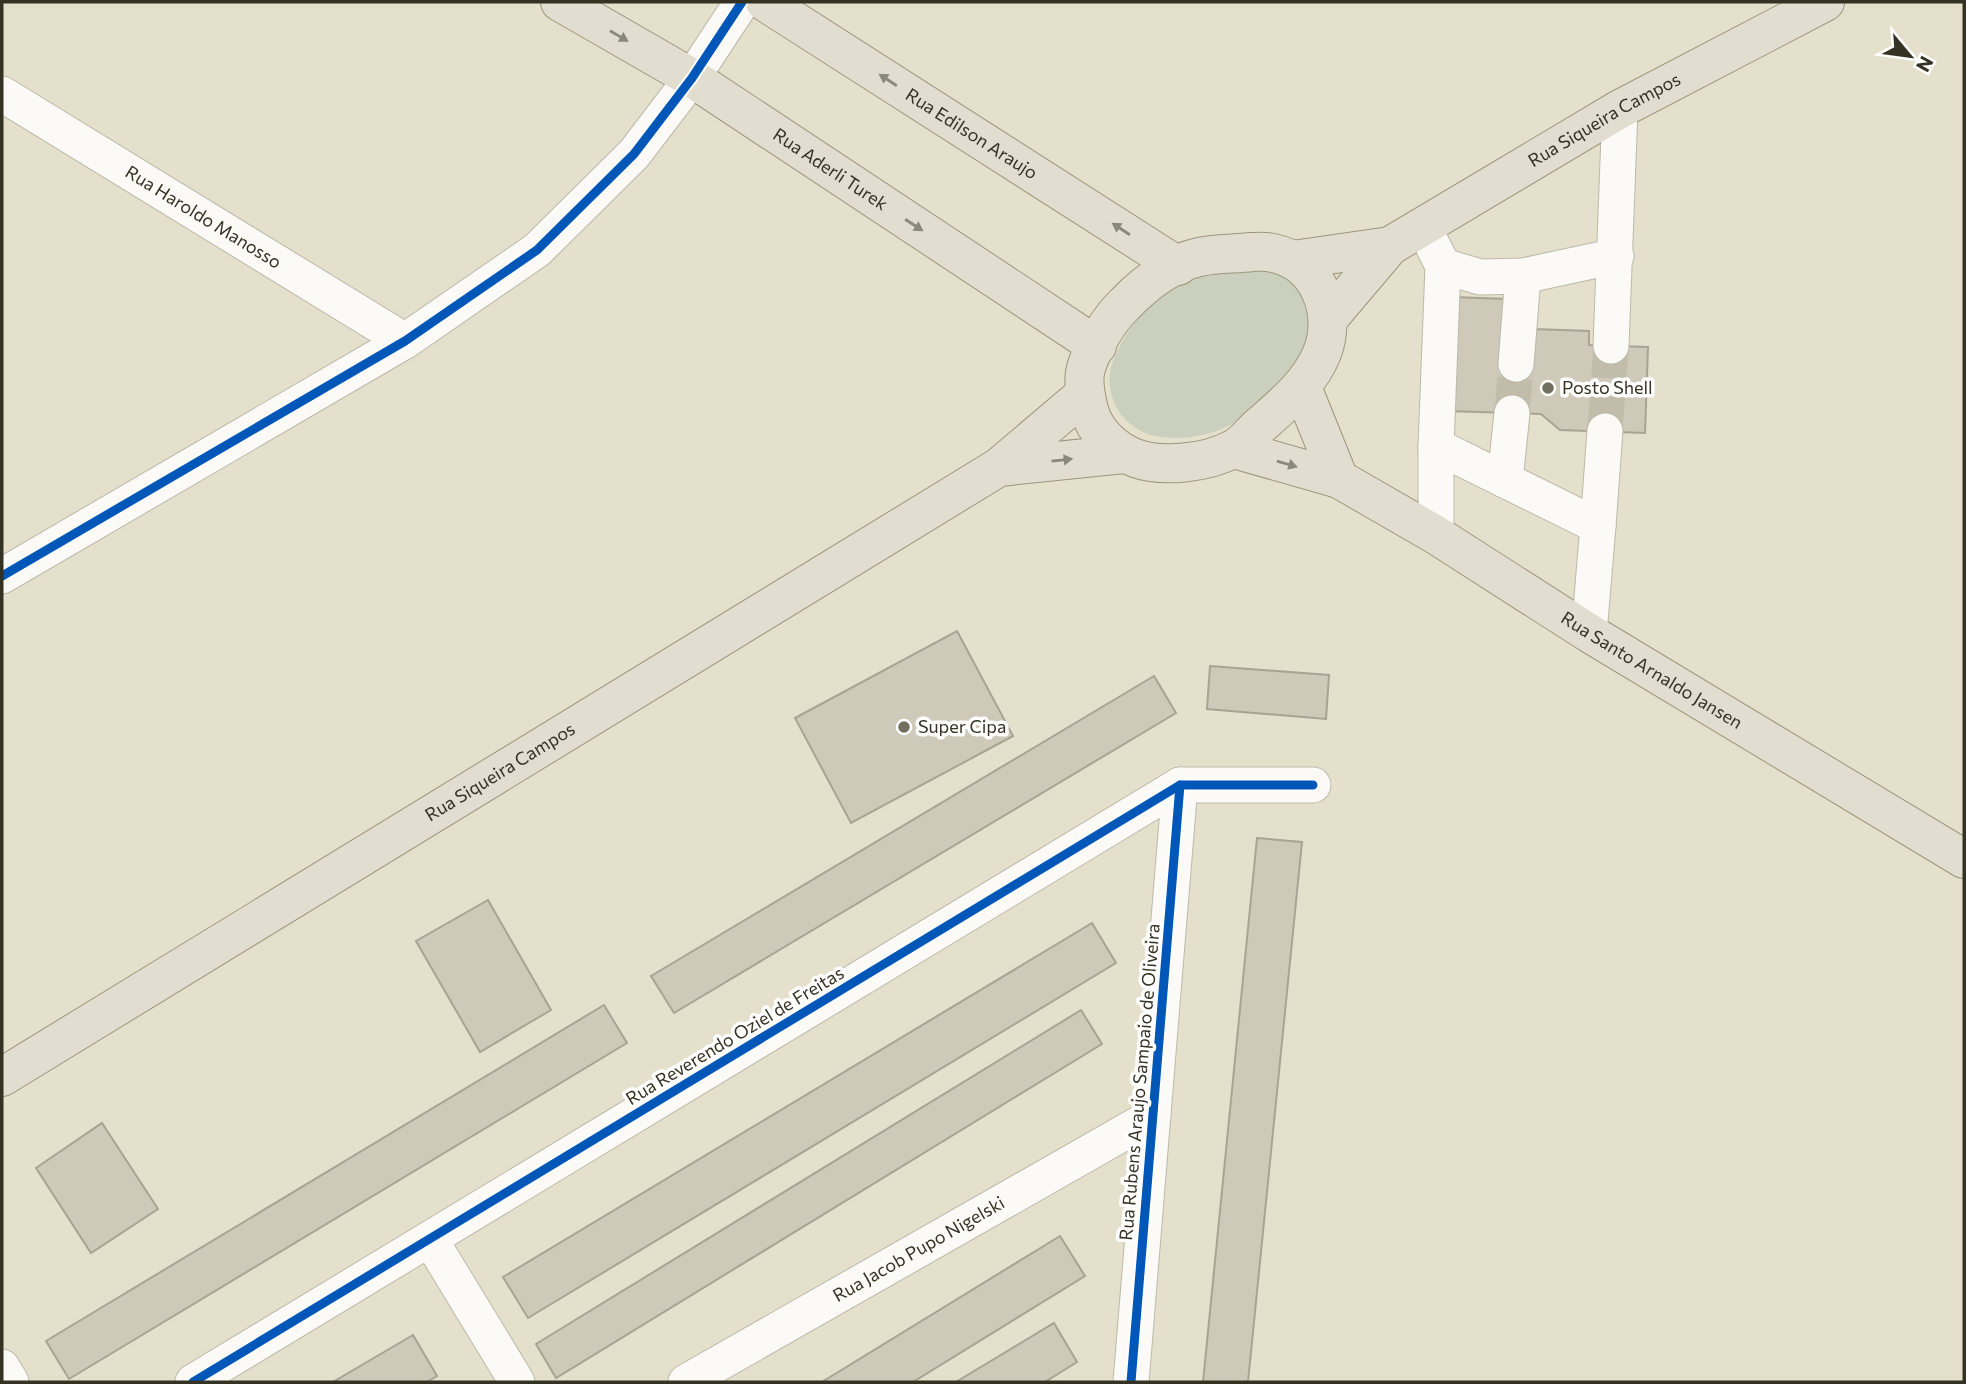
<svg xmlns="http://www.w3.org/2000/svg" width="1966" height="1384" font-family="Commissioner,sans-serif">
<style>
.grass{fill:#cad0bd}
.building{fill:#cfc9ba;stroke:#a9a394;stroke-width:2}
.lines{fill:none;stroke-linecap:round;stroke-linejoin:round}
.minor-tunnel{stroke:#c1bdaa;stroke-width:35;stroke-dasharray:35 18;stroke-linecap:butt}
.minor-casing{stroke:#bcb9a9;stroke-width:37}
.major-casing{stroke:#9e967b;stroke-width:40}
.minor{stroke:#fbfaf7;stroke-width:35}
.major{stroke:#e1ddd0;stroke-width:38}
.cycleway-casing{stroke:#fff;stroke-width:13}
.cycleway{stroke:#0057b8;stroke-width:9}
.oneway{fill:#8a887a}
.poi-dot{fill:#726f5e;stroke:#fff;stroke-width:2.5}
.labels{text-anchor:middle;stroke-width:7;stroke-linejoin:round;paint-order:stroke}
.street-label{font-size:18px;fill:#343223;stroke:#fff}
.poi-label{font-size:18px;fill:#343223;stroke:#fff;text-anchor:start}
</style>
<rect width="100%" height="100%" fill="#e4e0cc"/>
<path class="grass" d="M1274 268 1310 295C1309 309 1313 330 1308 343 1287 396 1233 437 1177 438 1157 438 1143 435 1128 422 1114 410 1106 386 1111 368 1118 342 1144 305 1166 291 1178 284 1192 278 1205 273 1222 266 1255 269 1274 268Z"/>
<g class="building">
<polygon points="1453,297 1508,299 1534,329 1589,331 1589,345 1648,347 1645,433 1560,430 1541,414 1448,411"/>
<polygon points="957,631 1013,736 851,823 795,718"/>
<polygon points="1210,666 1329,675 1326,719 1207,709"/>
<polygon points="1154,676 1176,713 674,1013 651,976"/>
<polygon points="1257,838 1302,842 1248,1382 1203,1382"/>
<polygon points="488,900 551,1010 480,1052 416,941"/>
<polygon points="1092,923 1116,963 528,1318 503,1277"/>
<polygon points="604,1005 627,1043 69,1379 46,1341"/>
<polygon points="1081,1010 1102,1044 556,1378 536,1344"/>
<polygon points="102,1123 158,1209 91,1253 36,1168"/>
<polygon points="1060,1236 1085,1276 913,1382 822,1382"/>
<polygon points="1054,1323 1077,1362 1045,1382 956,1382"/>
<polygon points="413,1335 437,1376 427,1382 333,1382"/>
</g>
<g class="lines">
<g class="minor-tunnel">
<polyline points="1512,413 1516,364"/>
<polyline points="1605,431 1611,346"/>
</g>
<defs>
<g id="minor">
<path id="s1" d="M2 94 405 341"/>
<polyline points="1423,226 1443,266 1436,446 1436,535"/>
<polyline points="1443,266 1480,277 1523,276 1616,256"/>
<polyline points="1611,346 1620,109"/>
<polyline points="1516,364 1523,276"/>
<polyline points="1436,446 1598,526 1589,633"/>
<polyline points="1505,480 1512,413"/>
<polyline points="1598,526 1605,431"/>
<polyline points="2,576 405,341 537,250 634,154 692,78 742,2"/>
<polyline points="430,1239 517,1382"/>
<polyline points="2,1367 11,1382"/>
<polyline points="193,1382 1180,785 1313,785"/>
<path id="s2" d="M686 1382 1153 1116"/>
<polyline points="1131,1382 1180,785"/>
</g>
<g id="major">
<path id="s3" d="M560 2 692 78 1097 346"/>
<path id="s4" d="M765 2 1178 266"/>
<path d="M1252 252C1258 252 1266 251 1273 253 1318 262 1338 312 1322 353 1309 385 1282 406 1257 428 1250 435 1242 445 1233 449 1207 463 1162 468 1135 458 1114 450 1095 432 1089 410 1086 397 1082 381 1086 368 1092 348 1109 319 1124 305 1144 284 1169 264 1199 257 1216 253 1234 254 1252 252Z"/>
<polyline points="1293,260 1390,246"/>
<path id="s5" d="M1329 318 1390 246 1620 109 1825 2"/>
<polyline points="1302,387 1339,479"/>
<path id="s6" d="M1234 449 1339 479 1436 535 1589 633 1964 859"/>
<polyline points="999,467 1124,454"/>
<path id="s7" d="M2 1077 999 467 1085 394"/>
</g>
</defs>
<use href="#minor" class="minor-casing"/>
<use href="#major" class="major-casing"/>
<use href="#minor" class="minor"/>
<use href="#major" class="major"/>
<defs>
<g id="cycleway">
<polyline points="2,576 405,341 537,250 634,154 692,78 742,2"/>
<polyline points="193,1382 1180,785 1313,785"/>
<polyline points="1131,1382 1180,785"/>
</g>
</defs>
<use href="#cycleway" class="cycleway-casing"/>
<use href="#cycleway" class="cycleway"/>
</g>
<defs><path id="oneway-solid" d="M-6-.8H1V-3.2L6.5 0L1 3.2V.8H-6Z" transform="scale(1.75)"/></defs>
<g class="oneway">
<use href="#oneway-solid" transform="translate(619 36) rotate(30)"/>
<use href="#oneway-solid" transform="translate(888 80) rotate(-147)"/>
<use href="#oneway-solid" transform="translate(914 225) rotate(33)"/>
<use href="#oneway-solid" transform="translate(1121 229) rotate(-147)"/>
<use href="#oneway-solid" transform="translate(1062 460) rotate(-6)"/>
<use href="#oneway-solid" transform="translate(1287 464) rotate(16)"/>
</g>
<g class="poi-dot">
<circle cx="1548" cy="388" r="7"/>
<circle cx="904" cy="727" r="7"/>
</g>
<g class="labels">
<g class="street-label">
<text dy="6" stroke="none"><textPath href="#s5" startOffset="343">Rua Siqueira Campos</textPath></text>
<text dy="6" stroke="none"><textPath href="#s4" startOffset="245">Rua Edilson Araujo</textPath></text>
<text dy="6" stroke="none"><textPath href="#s3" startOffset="318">Rua Aderli Turek</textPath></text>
<text dy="6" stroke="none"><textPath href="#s1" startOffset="236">Rua Haroldo Manosso</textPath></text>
<text dy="6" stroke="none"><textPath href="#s6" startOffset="476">Rua Santo Arnaldo Jansen</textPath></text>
<text dy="6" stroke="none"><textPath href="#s7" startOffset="584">Rua Siqueira Campos</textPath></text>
<text transform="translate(735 1036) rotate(-31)" y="6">Rua Reverendo Oziel de Freitas</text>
<text transform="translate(1140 1082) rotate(-85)" y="6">Rua Rubens Araujo Sampaio de Oliveira</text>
<text dy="6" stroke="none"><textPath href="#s2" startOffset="268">Rua Jacob Pupo Nigelski</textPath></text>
</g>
<g class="poi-label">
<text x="1562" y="394">Posto Shell</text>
<text x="918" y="733">Super Cipa</text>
</g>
</g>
<rect width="1966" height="1384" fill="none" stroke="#343223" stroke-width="7"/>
<g transform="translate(1910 56) rotate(119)" stroke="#ffffff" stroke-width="5" paint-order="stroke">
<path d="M0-5L12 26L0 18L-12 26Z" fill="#343223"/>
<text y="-10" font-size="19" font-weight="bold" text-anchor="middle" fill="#343223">N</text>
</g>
</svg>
